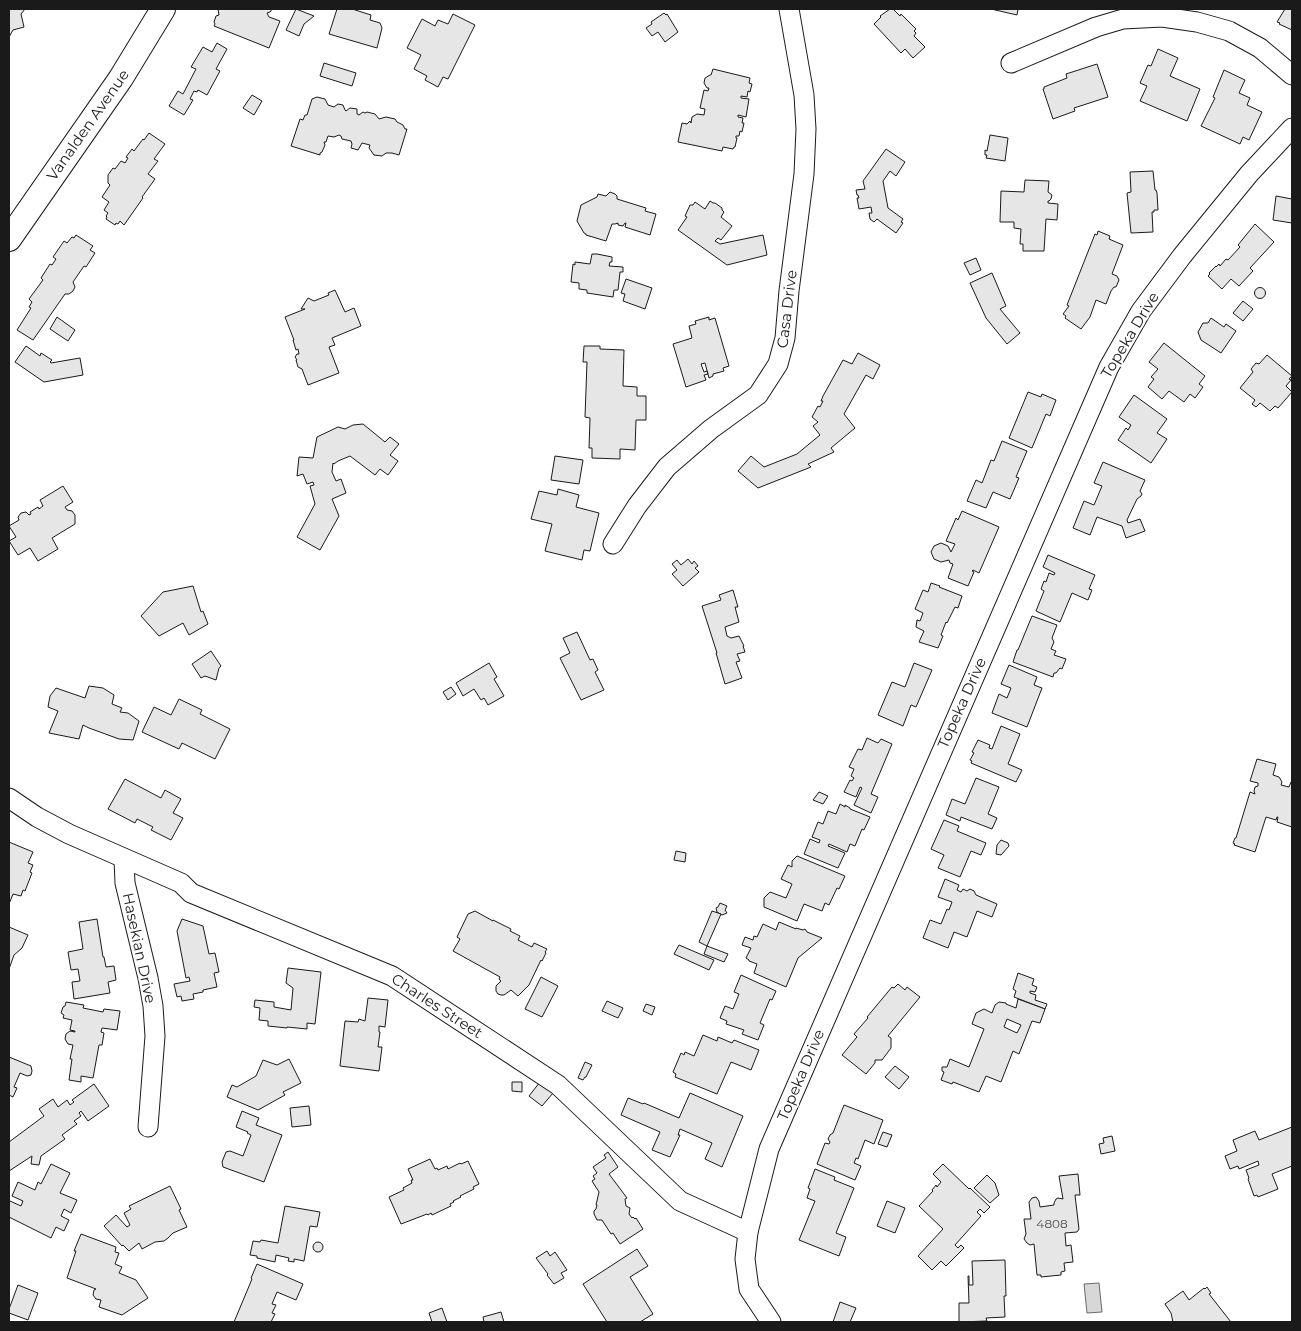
<svg xmlns="http://www.w3.org/2000/svg" width="1301" height="1331" font-family="Montserrat,sans-serif">
<style>
.water{fill:#d7d7d7;stroke:#6a6a6a}
.building{fill:#e6e6e6;stroke:#1a1a1a;fill-rule:evenodd}
.lines{fill:none;stroke-linecap:round;stroke-linejoin:round}
.minor-casing{stroke:#1a1a1a;stroke-width:21}
.major-casing{stroke:#1a1a1a;stroke-width:26}
.minor{stroke:#fff;stroke-width:19}
.major{stroke:#fff;stroke-width:24}
.labels{text-anchor:middle;stroke-width:4;stroke-linejoin:round;paint-order:stroke}
.number-label{font-size:12px;fill:#4d4d4d}
.street-label{font-size:15px;fill:#1a1a1a;stroke:#fff}
</style>
<rect width="100%" height="100%" fill="#fff"/>
<polygon class="water" points="1099,1283 1102,1312 1087,1313 1084,1284"/>
<g class="building">
<polygon points="9,9 25,9 21,14 24,27 13,30 9,37"/>
<polygon points="218,9 272,9 270,12 267,13 269,17 280,21 269,48 214,26 215,24 214,22 216,16 219,15"/>
<polygon points="296,9 314,16 304,24 299,36 286,30"/>
<polygon points="337,9 352,9 371,15 370,20 380,23 382,28 377,48 329,34"/>
<polygon points="890,9 893,9 900,16 901,14 916,29 914,31 916,33 914,36 925,47 913,58 905,49 901,53 874,24 881,17 880,16"/>
<polygon points="991,9 1018,9 1017,15"/>
<polygon points="1285,9 1292,9 1292,30 1279,24 1280,23 1277,22"/>
<polygon points="664,13 666,15 667,14 678,32 665,42 658,32 652,36 646,28 652,24 651,22"/>
<polygon points="453,14 475,25 448,79 443,77 438,87 425,80 427,76 414,69 421,55 407,48 422,19 435,26 438,20 448,24"/>
<polygon points="217,43 227,49 216,69 220,71 207,95 198,90 197,92 194,91 190,99 193,100 184,115 169,106 178,91 183,94 196,69 191,67 203,47 212,52"/>
<polygon points="1158,49 1178,58 1170,76 1200,89 1187,121 1140,101 1147,86 1140,83 1148,65 1151,66"/>
<polygon points="324,63 356,73 352,86 320,76"/>
<polygon points="1097,64 1108,97 1074,108 1075,111 1053,119 1043,89 1044,89 1044,87 1067,78 1066,74"/>
<polygon points="713,69 750,78 749,83 752,84 750,92 748,91 747,97 741,96 741,98 749,99 746,117 738,115 738,117 743,118 742,123 744,123 742,132 740,131 739,136 736,136 736,138 737,138 735,147 734,147 733,149 723,147 722,151 678,142 682,123 687,124 690,121 691,123 692,117 697,114 704,115 705,109 700,108 704,90 708,91 709,88 707,88 704,83 705,78 710,75 711,75"/>
<polygon points="1224,70 1245,80 1239,93 1250,98 1247,105 1262,112 1249,140 1243,137 1240,144 1201,126 1215,98 1213,97"/>
<polygon points="252,95 262,101 254,115 243,108"/>
<polygon points="317,97 325,99 328,105 334,107 338,104 343,105 345,110 346,111 350,108 357,109 357,114 359,115 363,112 365,113 367,112 375,114 379,119 386,117 395,119 397,122 403,125 405,129 407,129 399,155 392,153 386,153 382,156 374,155 369,148 370,145 362,143 358,150 351,148 352,144 351,141 342,139 341,136 339,135 334,137 328,136 326,142 324,142 325,145 322,152 320,153 320,155 291,146 300,119 303,120 305,115 307,115 312,99"/>
<polygon points="149,133 165,144 154,159 158,161 148,174 155,179 142,197 143,198 124,225 120,221 118,224 116,223 115,225 106,219 107,217 106,216 108,213 104,210 109,202 102,197 110,185 108,183 108,175 113,168 115,169 121,161 125,163 128,158 126,157 132,149 134,151 143,139 144,140"/>
<polygon points="990,135 1008,138 1005,161 986,158 987,155 985,155 985,150 987,151"/>
<polygon points="886,149 905,162 896,176 890,171 883,181 888,208 903,219 901,222 903,223 896,233 877,219 874,222 870,219 869,213 872,213 871,207 859,209 857,198 859,198 858,195 857,195 856,190 865,189 863,181"/>
<polygon points="1153,171 1155,190 1156,190 1157,193 1158,210 1154,210 1154,212 1152,212 1153,232 1131,233 1127,193 1131,192 1130,172"/>
<polygon points="1025,180 1049,181 1048,192 1052,195 1051,199 1049,201 1048,201 1048,203 1058,204 1057,220 1046,219 1044,251 1023,251 1023,244 1020,244 1021,229 1014,228 1014,222 1000,222 1001,191 1024,192"/>
<polygon points="610,192 615,194 617,196 617,199 646,208 645,211 656,214 650,235 625,227 626,223 625,223 623,226 618,225 618,223 615,224 612,224 606,241 586,235 586,234 584,233 577,221 581,205 597,197 598,194 606,196"/>
<polygon points="1276,196 1292,199 1292,223 1273,220"/>
<polygon points="710,201 713,203 715,203 722,208 722,210 724,212 721,217 732,226 721,240 718,238 715,241 720,244 763,235 767,255 727,265 678,230 687,217 685,216 690,205 693,205 695,202 705,209"/>
<polygon points="1255,224 1274,242 1250,268 1253,271 1239,286 1231,279 1222,289 1208,276 1210,274 1209,273 1216,266 1216,267 1219,264 1220,266 1226,259 1228,260 1240,247 1238,245"/>
<polygon points="1098,231 1110,236 1109,239 1123,245 1112,274 1117,276 1119,280 1116,287 1114,287 1111,291 1106,304 1096,300 1090,317 1081,329 1065,318 1066,316 1063,314 1069,306 1067,305 1095,234 1097,235"/>
<polygon points="76,235 93,246 90,250 95,253 86,267 84,266 73,282 75,287 73,291 69,294 65,294 33,340 17,330 31,308 29,307 32,302 29,299 43,280 41,278 50,264 52,265 56,259 53,257 64,241 67,243 72,237 74,238"/>
<polygon points="592,254 597,254 612,257 612,262 610,262 609,266 623,267 623,272 620,272 618,290 614,290 613,297 587,293 587,290 579,289 579,283 571,282 573,264 575,265 575,262 590,264"/>
<polygon points="976,258 981,270 970,275 964,263"/>
<polygon points="992,273 1006,306 1000,309 1020,333 1007,344 986,318 970,283"/>
<polygon points="626,279 652,288 645,309 623,301 625,294 621,293"/>
<circle cx="1260" cy="293" r="5.5"/>
<polygon points="335,290 345,312 354,308 361,326 332,338 335,345 329,347 339,373 308,385 302,369 298,367 296,360 297,360 295,357 297,354 299,354 298,349 296,350 293,340 294,340 285,317 305,309 301,309 308,298 314,301 329,295 328,293"/>
<polygon points="1243,301 1253,309 1243,321 1233,313"/>
<polygon points="57,317 75,330 68,341 50,329"/>
<polygon points="709,317 709,320 715,318 729,366 723,368 724,371 713,374 713,376 709,378 705,363 701,364 704,372 707,371 708,374 704,375 706,380 686,387 673,344 692,338 689,326 696,324 695,321"/>
<polygon points="1211,318 1224,327 1226,324 1236,331 1221,353 1201,340 1198,332 1203,323 1208,323"/>
<polygon points="1164,343 1205,376 1199,384 1203,387 1195,398 1190,394 1184,402 1169,391 1162,399 1148,387 1154,379 1151,377 1158,369 1149,362"/>
<polygon points="26,346 40,356 41,353 52,360 50,362 51,363 80,358 83,375 44,382 15,362"/>
<polygon points="584,346 600,346 600,349 624,350 623,386 637,387 637,396 646,396 646,420 636,420 635,450 620,449 620,459 592,458 592,448 589,448 590,418 585,417 587,362 583,362"/>
<polygon points="858,353 880,365 873,379 866,375 844,414 855,428 831,448 834,452 808,464 811,467 758,488 738,471 751,456 764,467 797,454 820,435 813,426 818,422 812,417 818,406 820,407 823,401 821,401 823,396 843,360 852,364"/>
<polygon points="1267,355 1292,376 1289,379 1291,380 1286,386 1292,392 1278,408 1275,406 1270,411 1260,403 1256,407 1252,404 1255,400 1240,388 1253,372 1251,369 1256,363 1259,364"/>
<polygon points="1028,392 1041,397 1042,394 1056,400 1050,416 1046,414 1032,448 1009,438"/>
<polygon points="1134,395 1167,419 1157,433 1167,439 1151,463 1118,440 1126,428 1128,430 1131,425 1119,417"/>
<polygon points="363,424 385,442 390,437 399,444 390,455 398,461 388,475 380,469 375,475 350,456 338,461 334,464 333,463 332,472 336,481 341,479 346,493 332,499 339,516 320,550 297,537 315,504 310,486 314,485 313,482 307,484 303,474 297,476 299,457 313,458 317,437 338,427 345,429 353,425"/>
<polygon points="1002,441 1027,451 1016,477 1019,478 1010,499 993,492 986,508 967,501 976,480 982,483 991,460 994,461"/>
<polygon points="555,456 583,460 579,484 551,480"/>
<polygon points="1103,462 1145,480 1140,491 1142,494 1141,496 1137,499 1127,520 1128,523 1140,519 1145,531 1126,538 1122,526 1097,517 1090,535 1073,528 1084,501 1094,505 1102,486 1094,483"/>
<polygon points="63,486 73,502 65,507 67,510 72,511 75,515 75,524 52,538 58,549 38,561 30,548 18,555 9,541 16,537 9,526 19,520 18,517 21,513 26,512 29,515 31,514 30,512 38,507 39,509 43,506 40,500"/>
<polygon points="558,489 579,495 576,507 599,513 590,551 584,550 582,560 545,551 552,524 531,519 539,491 557,495"/>
<polygon points="962,511 999,527 979,573 973,570 972,571 974,572 968,586 948,578 953,564 950,563 949,560 941,562 934,559 931,552 934,546 941,543 948,546 951,552 955,544 946,541 956,518 958,520"/>
<polygon points="1048,555 1095,575 1089,589 1092,590 1088,600 1072,593 1060,622 1036,611 1044,591 1041,589 1044,581 1046,582 1049,573 1054,575 1055,573 1043,567"/>
<polygon points="688,559 692,564 694,561 698,566 695,568 699,572 683,586 672,574 677,570 672,564 677,560 681,565"/>
<polygon points="931,583 940,586 939,587 962,596 958,608 955,607 947,623 946,622 941,635 943,636 938,648 919,642 924,631 916,627 917,620 920,621 923,613 915,609 923,590 928,592"/>
<polygon points="193,586 201,612 203,611 208,624 189,635 183,623 159,636 141,616 163,592"/>
<polygon points="733,590 738,607 735,607 739,622 725,627 727,636 731,638 739,636 744,646 743,646 745,652 737,654 740,661 736,662 742,678 725,684 716,653 717,653 702,606 721,600 719,595"/>
<polygon points="1032,616 1057,625 1052,638 1054,642 1051,649 1056,651 1054,655 1066,659 1062,669 1060,668 1056,673 1054,673 1053,677 1013,662 1017,650 1018,650"/>
<polygon points="577,632 590,660 593,659 598,670 595,672 604,690 581,700 560,658 570,653 563,638"/>
<polygon points="211,651 221,666 219,668 216,680 205,676 201,678 192,664"/>
<polygon points="489,663 497,677 494,679 504,696 488,705 484,698 481,700 474,689 463,696 456,683"/>
<polygon points="914,663 932,670 916,707 911,705 903,726 878,715 892,682 905,687"/>
<polygon points="1009,665 1037,677 1034,685 1042,688 1027,727 992,713 999,694 1007,698 1011,688 1001,684"/>
<polygon points="89,686 103,688 114,695 112,704 122,708 120,712 128,713 139,721 133,740 119,739 89,728 83,725 79,739 49,733 58,711 48,707 50,696 56,688 85,698"/>
<polygon points="451,687 456,694 448,700 443,692"/>
<polygon points="179,699 202,710 200,714 230,729 215,759 182,743 179,749 142,732 154,707 171,715"/>
<polygon points="1001,726 1020,734 1008,764 1022,770 1016,782 971,763 972,761 970,760 974,753 972,752 978,740 990,745 989,748 992,749"/>
<polygon points="867,738 878,743 881,739 892,744 871,794 878,797 871,813 854,805 862,788 860,787 856,797 844,792 850,780 852,781 854,778 851,776 854,769 849,767 858,749 862,750"/>
<polygon points="1257,759 1276,764 1273,775 1279,777 1282,782 1281,785 1289,787 1291,782 1292,782 1292,827 1277,822 1278,817 1277,817 1276,820 1266,817 1255,852 1234,845 1235,844 1233,843 1235,838 1236,838 1250,792 1255,794 1254,791 1255,787 1258,786 1258,783 1250,781"/>
<polygon points="976,778 999,787 988,814 997,818 992,829 961,817 960,821 946,815 952,799 965,804"/>
<polygon points="125,779 161,798 165,790 181,799 173,813 183,818 171,840 151,830 153,827 137,819 135,823 108,809"/>
<polygon points="819,792 828,796 823,804 813,800"/>
<polygon points="840,804 845,807 845,805 850,808 850,809 870,817 864,830 862,829 855,846 850,844 847,852 829,844 828,846 845,853 838,868 804,854 810,839 819,843 820,840 812,837 818,822 823,824 828,811 836,814"/>
<polygon points="944,820 959,826 957,831 986,843 981,855 971,851 960,877 938,868 944,855 931,849"/>
<polygon points="1001,840 1008,843 1009,846 1001,855 996,854 997,845"/>
<polygon points="9,842 33,852 28,863 33,865 30,872 32,873 25,891 23,890 21,896 13,894 9,904"/>
<polygon points="676,851 686,853 685,862 674,860"/>
<polygon points="797,856 845,876 839,889 837,888 829,905 825,903 822,911 804,904 797,921 764,907 764,898 770,892 786,898 792,884 781,879 788,865 792,867 792,861"/>
<polygon points="945,879 959,885 957,890 961,892 963,889 967,891 970,889 974,891 976,895 997,904 992,917 977,911 967,937 954,932 948,948 923,938 930,920 941,924 947,909 949,910 952,902 938,897"/>
<polygon points="720,903 727,906 725,910 727,913 722,915 717,912 716,908 718,907"/>
<polygon points="475,911 493,921 493,920 511,929 510,931 520,936 518,940 532,947 534,943 547,949 545,952 546,953 542,961 541,960 529,985 518,996 511,990 504,995 501,995 498,994 496,991 496,986 501,981 499,979 500,977 453,951 460,939 457,937 468,914"/>
<polygon points="712,911 721,914 707,946 699,942"/>
<polygon points="97,919 103,957 104,957 106,967 114,966 116,980 108,982 110,993 74,999 72,982 80,981 78,969 71,970 68,952 83,949 79,922"/>
<polygon points="182,919 203,926 209,954 215,953 219,972 214,973 217,987 203,990 203,992 193,994 194,999 182,1001 181,996 177,997 174,984 190,981 189,977 186,978 177,931"/>
<polygon points="779,922 796,929 796,928 803,930 805,929 807,932 822,938 798,958 786,987 754,973 757,964 749,961 749,960 746,958 751,948 742,945 745,937 753,940 754,936 757,937 763,924 776,930"/>
<polygon points="9,927 28,935 22,948 14,955 9,969"/>
<polygon points="679,945 714,960 709,970 674,954"/>
<polygon points="707,946 728,954 724,962 704,954"/>
<polygon points="288,968 321,972 315,1024 307,1023 307,1029 287,1027 287,1028 268,1026 268,1021 259,1020 260,1008 254,1007 255,1000 274,1002 274,1007 291,1010 293,988 286,983"/>
<polygon points="1018,973 1034,979 1032,985 1037,987 1035,992 1030,991 1030,993 1036,995 1035,1000 1047,1004 1045,1009 1014,997 1016,991 1013,989"/>
<polygon points="741,975 776,991 772,1000 770,999 760,1023 764,1025 758,1040 742,1034 744,1030 726,1024 727,1021 720,1018 725,1006 733,1009 739,994 734,992"/>
<polygon points="541,977 558,986 542,1017 525,1009"/>
<polygon points="898,984 905,990 907,987 920,997 888,1036 891,1038 891,1048 882,1060 875,1060 875,1063 866,1074 842,1055 857,1037 854,1034 868,1018 867,1017 892,987 894,988"/>
<polygon points="368,998 388,1000 385,1027 379,1026 379,1032 380,1032 378,1047 382,1047 379,1071 340,1066 345,1021 358,1022 359,1019 365,1021"/>
<path d="M1018 999 1045 1009 1040 1023 1032 1021 1019 1054 1013 1051 1001 1082 986 1076 979 1092 953 1082 952 1084 941 1080 944 1072 942 1071V1067H947L950 1059 969 1067 984 1029 972 1024 976 1013 984 1009 992 1013 995 1005 999 1002 1006 1003V1004L1016 1008ZM1007 1019 1021 1025 1017 1033 1004 1027Z"/>
<polygon points="607,1001 623,1008 618,1018 602,1011"/>
<polygon points="66,1002 84,1005 83,1008 103,1012 104,1009 120,1011 117,1030 102,1028 101,1032 104,1033 102,1045 99,1045 93,1078 81,1076 81,1082 69,1080 72,1059 70,1059 73,1045 68,1044 65,1039 66,1034 70,1031 75,1032 75,1031 70,1030 72,1020 63,1018 64,1015 61,1013 63,1007 65,1006"/>
<polygon points="646,1004 655,1007 652,1015 643,1011"/>
<polygon points="703,1035 717,1041 718,1037 732,1043 734,1040 759,1050 751,1070 731,1062 717,1094 675,1077 676,1074 673,1072 681,1053 684,1055 685,1052 694,1056"/>
<polygon points="9,1057 31,1066 32,1071 31,1075 27,1076 20,1073 14,1087 17,1088 13,1097 9,1095"/>
<polygon points="289,1059 301,1083 283,1092 285,1095 258,1110 227,1097 232,1085 237,1087 256,1076 263,1060 277,1065"/>
<polygon points="585,1062 592,1065 586,1077 585,1077 583,1080 578,1078"/>
<polygon points="895,1066 909,1077 899,1089 885,1077"/>
<polygon points="512,1082 522,1082 522,1092 512,1091"/>
<polygon points="540,1082 553,1093 542,1106 529,1096"/>
<polygon points="94,1084 109,1106 88,1121 81,1111 79,1113 81,1116 74,1121 77,1124 62,1135 65,1139 41,1156 39,1165 31,1164 32,1156 9,1171 9,1142 44,1116 39,1109 53,1099 58,1107 67,1100 70,1105 74,1102 72,1100"/>
<polygon points="690,1093 743,1116 722,1167 705,1159 712,1143 680,1129 678,1135 680,1135 670,1157 652,1150 660,1132 621,1115 628,1098 643,1104 644,1103 679,1118"/>
<polygon points="844,1105 883,1120 874,1144 865,1140 858,1159 856,1158 854,1163 861,1166 855,1180 817,1164 825,1143 829,1144 830,1142 828,1139 830,1135 833,1133"/>
<polygon points="309,1106 311,1125 292,1127 290,1108"/>
<polygon points="242,1111 259,1118 256,1125 282,1135 264,1182 223,1167 222,1162 226,1152 230,1151 243,1156 251,1135 247,1133 248,1132 236,1127"/>
<polygon points="1292,1127 1292,1166 1272,1174 1278,1189 1258,1197 1257,1195 1254,1196 1248,1179 1249,1178 1246,1170 1259,1165 1258,1161 1239,1169 1238,1166 1230,1169 1225,1156 1237,1151 1233,1140 1255,1131 1259,1140"/>
<polygon points="883,1132 892,1135 887,1147 878,1144"/>
<polygon points="1112,1136 1115,1151 1101,1154 1099,1144 1104,1143 1103,1138"/>
<polygon points="608,1152 618,1167 609,1174 627,1198 625,1199 626,1206 630,1208 629,1214 632,1218 633,1217 635,1219 636,1218 643,1229 620,1244 613,1233 611,1234 602,1220 597,1220 594,1214 594,1211 596,1209 597,1205 596,1205 599,1192 592,1181 595,1179 593,1176 597,1173 593,1167 606,1158 604,1155"/>
<polygon points="430,1159 435,1169 437,1168 438,1170 447,1166 448,1169 460,1163 461,1164 468,1161 479,1184 473,1187 474,1189 460,1196 461,1197 453,1201 454,1202 450,1204 451,1206 432,1215 431,1213 428,1215 427,1214 401,1224 389,1197 404,1190 403,1188 412,1183 411,1180 413,1180 408,1169"/>
<polygon points="51,1164 70,1173 60,1193 77,1200 71,1213 64,1209 61,1216 69,1220 64,1231 56,1227 51,1238 9,1217 9,1203 10,1201 21,1206 23,1201 12,1196 18,1182 35,1190 38,1182 41,1184"/>
<polygon points="943,1164 969,1189 970,1188 990,1207 984,1213 980,1209 977,1212 981,1216 955,1245 958,1248 961,1245 964,1248 946,1266 941,1261 932,1270 918,1256 943,1229 919,1206 933,1191 932,1190 936,1185 937,1187 941,1182 933,1174"/>
<polygon points="815,1169 835,1177 834,1180 854,1188 836,1233 846,1237 839,1256 799,1240 815,1201 807,1198 810,1189 808,1188"/>
<polygon points="1078,1174 1080,1195 1075,1195 1079,1229 1077,1232 1065,1233 1066,1246 1071,1245 1073,1262 1064,1263 1065,1271 1061,1272 1061,1275 1041,1277 1041,1275 1037,1275 1034,1244 1030,1245 1027,1243 1024,1239 1026,1234 1024,1219 1031,1219 1029,1202 1032,1198 1036,1197 1039,1201 1040,1207 1054,1205 1054,1203 1056,1199 1058,1198 1063,1199 1059,1176"/>
<polygon points="987,1175 995,1183 999,1195 990,1203 974,1188"/>
<polygon points="170,1186 181,1209 179,1210 187,1227 173,1233 168,1238 164,1241 155,1242 142,1249 139,1243 129,1251 123,1245 122,1246 104,1226 116,1215 127,1227 130,1225 124,1213 131,1209 129,1206"/>
<polygon points="887,1201 905,1208 895,1233 877,1226"/>
<polygon points="285,1206 320,1212 317,1227 310,1226 304,1261 294,1259 294,1262 288,1261 289,1258 276,1255 275,1262 257,1258 257,1256 250,1255 253,1241 260,1242 261,1240 278,1243"/>
<polygon points="81,1234 116,1247 115,1252 119,1253 115,1264 122,1267 119,1273 136,1280 148,1298 122,1315 99,1307 101,1300 96,1299 93,1295 94,1290 96,1289 67,1278 76,1251 74,1251"/>
<circle cx="318" cy="1247" r="5"/>
<polygon points="637,1249 648,1266 630,1277 653,1314 640,1322 607,1322 583,1284"/>
<polygon points="547,1251 550,1256 555,1252 567,1270 561,1273 564,1278 554,1284 547,1275 548,1274 536,1258"/>
<polygon points="1005,1260 1006,1296 1004,1296 1005,1317 986,1318 987,1321 959,1322 959,1303 969,1303 968,1276 969,1276 969,1285 973,1285 972,1261"/>
<polygon points="257,1264 303,1284 296,1300 277,1292 272,1304 276,1305 272,1313 275,1314 271,1322 234,1322 252,1279 251,1278"/>
<polygon points="18,1285 38,1293 28,1320 9,1313 9,1309"/>
<polygon points="1207,1287 1211,1293 1209,1294 1231,1322 1173,1322 1171,1313 1165,1304 1183,1291 1189,1300 1204,1288 1205,1289"/>
<polygon points="840,1302 856,1308 850,1322 833,1322"/>
<polygon points="442,1308 447,1322 432,1322 429,1313"/>
<polygon points="501,1312 504,1322 484,1322 483,1317"/>
</g>
<g class="lines">
<defs>
<g id="minor">
<polyline points="1011,63 1096,27 1123,19 1162,17 1197,22 1229,31 1260,48 1292,75"/>
<polyline points="613,544 637,506 667,467 711,429 758,395 778,364 785,338 789,291 804,174 806,129 804,95 789,9"/>
<polyline points="9,798 37,817 69,834 181,883 191,893 392,976 558,1085 680,1201 748,1232"/>
<polyline points="124,859 125,883 148,978 153,1006 155,1036 148,1127"/>
<polyline points="771,1322 749,1289 745,1259 748,1232 769,1149 1109,367 1141,311 1182,256 1249,174 1292,128"/>
</g>
<polyline id="major" points="9,239 121,78 163,9"/>
</defs>
<use href="#minor" class="minor-casing"/>
<use href="#major" class="major-casing"/>
<use href="#minor" class="minor"/>
<use href="#major" class="major"/>
</g>
<g class="labels">
<g class="number-label">
<text x="1052" y="1228">4808</text>
</g>
<g class="street-label">
<text transform="translate(88 125) rotate(-55)" y="5">Vanalden Avenue</text>
<text transform="translate(787 309) rotate(-83)" y="5">Casa Drive</text>
<text transform="translate(1130 335) rotate(-59)" y="5">Topeka Drive</text>
<text transform="translate(962 703) rotate(-66)" y="5">Topeka Drive</text>
<text transform="translate(139 948) rotate(78)" y="5">Hasekian Drive</text>
<text transform="translate(437 1006) rotate(33)" y="5">Charles Street</text>
<text transform="translate(801 1075) rotate(-67)" y="5">Topeka Drive</text>
</g>
</g>
<rect width="1301" height="1331" fill="none" stroke="#1a1a1a" stroke-width="20"/>
</svg>
